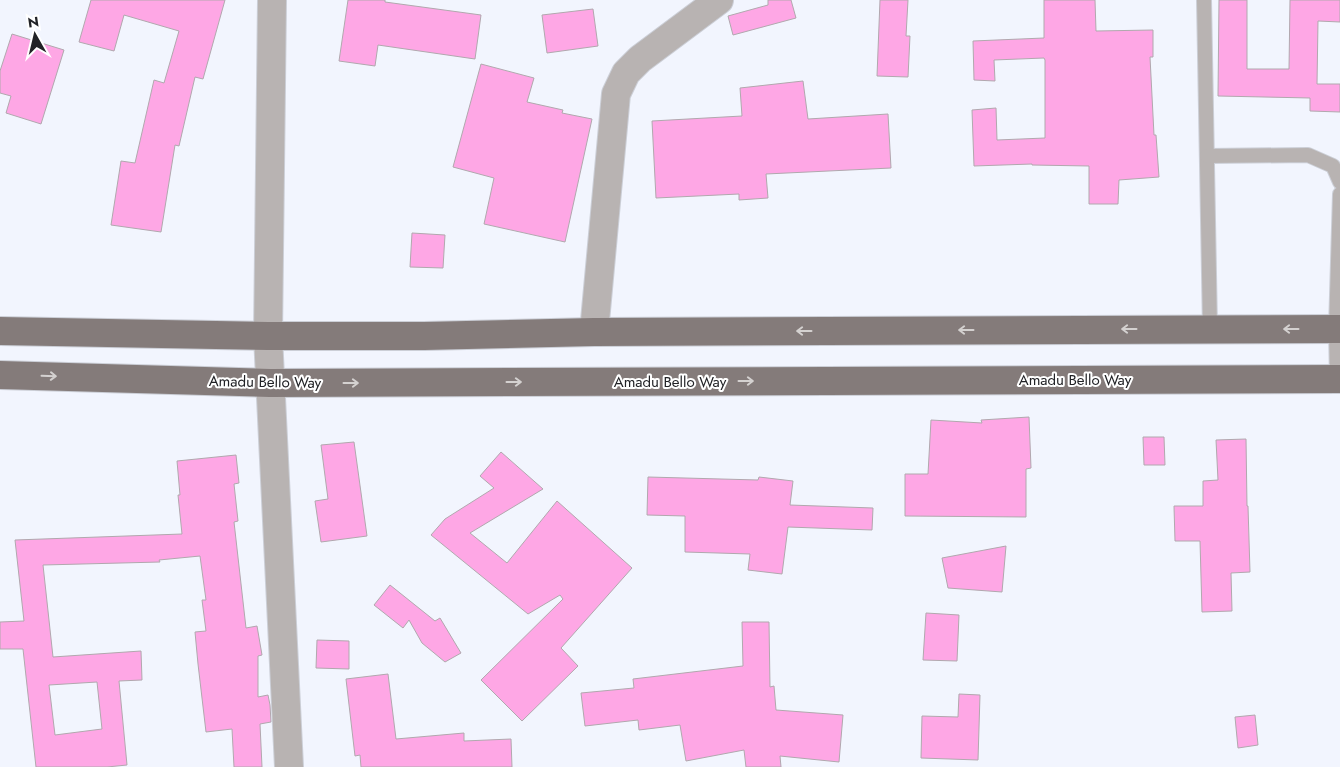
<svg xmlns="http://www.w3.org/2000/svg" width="1340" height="767" font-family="Jost,sans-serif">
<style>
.building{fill:#fea7e5;stroke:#b1a8ae;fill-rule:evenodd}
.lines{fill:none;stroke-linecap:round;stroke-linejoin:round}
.service-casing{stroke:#cccfd7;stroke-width:16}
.minor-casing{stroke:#cccfd7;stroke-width:30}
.primary-casing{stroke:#cccfd7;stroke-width:30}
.service{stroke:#b8b3b2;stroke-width:14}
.minor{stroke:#b8b3b2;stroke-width:28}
.primary{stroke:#847b7a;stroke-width:28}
.oneway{stroke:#d4d1d0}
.labels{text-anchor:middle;stroke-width:4;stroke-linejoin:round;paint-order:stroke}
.street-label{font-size:15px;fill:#212226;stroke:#fff}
</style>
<rect width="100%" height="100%" fill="#f2f5fe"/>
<g class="building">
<polygon points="91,0 225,0 203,79 195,77 179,146 175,145 161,232 111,225 121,161 135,163 154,80 164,83 179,31 124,15 114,51 79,42"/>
<polygon points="348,0 385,0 385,2 481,15 475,59 378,45 375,66 339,61"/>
<polygon points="768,0 791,0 796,18 733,35 728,16 768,5"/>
<polygon points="880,0 908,0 906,36 910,36 908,77 877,76"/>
<polygon points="1044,0 1095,0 1096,31 1153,30 1153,57 1150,57 1154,135 1156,135 1159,177 1119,180 1118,204 1089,204 1089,166 1032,165 1032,164 974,166 972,110 996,108 997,140 1045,138 1045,60 1044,58 994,60 995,81 974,80 973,41 1044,38"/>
<polygon points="1219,0 1247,0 1247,69 1289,69 1290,0 1340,0 1340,22 1318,21 1317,84 1340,84 1340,112 1310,111 1310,98 1218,96"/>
<polygon points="593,9 598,46 547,53 542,15"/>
<polygon points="12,34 64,50 41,124 6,113 11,96 0,93 0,71"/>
<polygon points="481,64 534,78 527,102 563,110 562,113 592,119 565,242 484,224 494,178 453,167"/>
<polygon points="803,81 808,119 888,114 891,168 766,174 768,198 739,200 739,194 656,198 652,121 742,116 740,88"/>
<polygon points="412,233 445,235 443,268 410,267"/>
<polygon points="1029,417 1031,468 1026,469 1026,517 905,516 905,474 928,474 931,420 982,423 981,420"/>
<polygon points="1143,437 1164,437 1165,465 1144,465"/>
<polygon points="1246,439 1247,506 1248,506 1250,572 1231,573 1232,611 1202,612 1200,541 1175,541 1174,506 1203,506 1203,481 1218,480 1216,440"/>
<polygon points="354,442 367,536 321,542 315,501 328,499 321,445"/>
<polygon points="501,452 543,489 470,533 507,563 557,501 632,568 561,648 578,666 522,721 481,680 563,599 560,595 528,614 431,535 445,519 494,488 480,476"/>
<path d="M236 455 239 483 234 484 238 521 234 522 246 628 257 626 262 655 258 656V697L268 695 270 705 271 722 260 724 262 767H234L232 729 206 732 198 664 195 632 206 631 202 600H206L200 556 159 560 160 562 43 565 53 657 141 651 142 680 119 681 127 765 107 767H36L23 649H0V622L24 621 15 540 182 534 178 495H180L177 461ZM97 682 102 729 55 735 49 685Z"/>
<polygon points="648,477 758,480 759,477 793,481 790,505 873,508 872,530 788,527 782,574 748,570 750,554 685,552 685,516 647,515"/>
<polygon points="1006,546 1002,592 948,588 942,558"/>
<polygon points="390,585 435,621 440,618 461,653 445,662 422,643 409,620 403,628 374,605"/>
<polygon points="926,613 959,615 957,661 923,660"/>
<polygon points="742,622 769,622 770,687 774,686 776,710 843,715 839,762 780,756 781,767 746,767 744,750 686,761 680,725 639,730 638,720 585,726 581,693 634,688 633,679 743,666"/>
<polygon points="317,640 349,641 349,669 316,668"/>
<polygon points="388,674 396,739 464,733 464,741 511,739 512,767 361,767 360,755 355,756 346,679"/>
<polygon points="959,694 980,695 978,760 921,758 922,716 958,717"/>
<polygon points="1255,715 1258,745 1238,748 1235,717"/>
</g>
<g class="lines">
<defs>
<g id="service">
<polyline points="1204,0 1210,329"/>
<polyline points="1207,156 1308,155 1333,166 1340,182"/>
<polyline points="1337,379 1336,329 1340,194"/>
</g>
<g id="minor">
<polyline points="272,0 268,336 289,767"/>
<polyline points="594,332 616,94 626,73 640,59 719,0"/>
</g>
<g id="primary">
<polyline points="0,331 268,336 424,336 594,332 1340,329"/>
<polyline points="0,375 270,383 1340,379"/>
</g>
</defs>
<use href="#service" class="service-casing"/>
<use href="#minor" class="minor-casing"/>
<use href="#primary" class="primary-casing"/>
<use href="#service" class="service"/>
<use href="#minor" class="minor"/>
<use href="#primary" class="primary"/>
</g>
<defs><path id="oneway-shaft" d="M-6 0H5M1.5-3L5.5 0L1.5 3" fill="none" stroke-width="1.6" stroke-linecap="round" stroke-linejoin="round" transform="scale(1.25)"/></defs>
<g class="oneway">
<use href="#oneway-shaft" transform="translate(1129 329) rotate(180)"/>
<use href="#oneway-shaft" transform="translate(1291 329) rotate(-180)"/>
<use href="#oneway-shaft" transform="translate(966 330) rotate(180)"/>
<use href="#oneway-shaft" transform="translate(804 331) rotate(180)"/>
<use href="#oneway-shaft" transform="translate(49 376) rotate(2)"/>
<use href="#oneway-shaft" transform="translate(746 381)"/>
<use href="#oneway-shaft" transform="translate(514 382)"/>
<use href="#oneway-shaft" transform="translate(351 383)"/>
</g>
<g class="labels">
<g class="street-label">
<text x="1075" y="385">Amadu Bello Way</text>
<text transform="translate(265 382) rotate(1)" y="5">Amadu Bello Way</text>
<text x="670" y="387">Amadu Bello Way</text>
</g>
</g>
<g transform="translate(35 35) rotate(352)" stroke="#ffffff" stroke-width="4" paint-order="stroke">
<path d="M0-4L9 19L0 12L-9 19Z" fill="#212226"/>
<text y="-8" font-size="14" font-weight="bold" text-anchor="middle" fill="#212226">N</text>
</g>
</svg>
